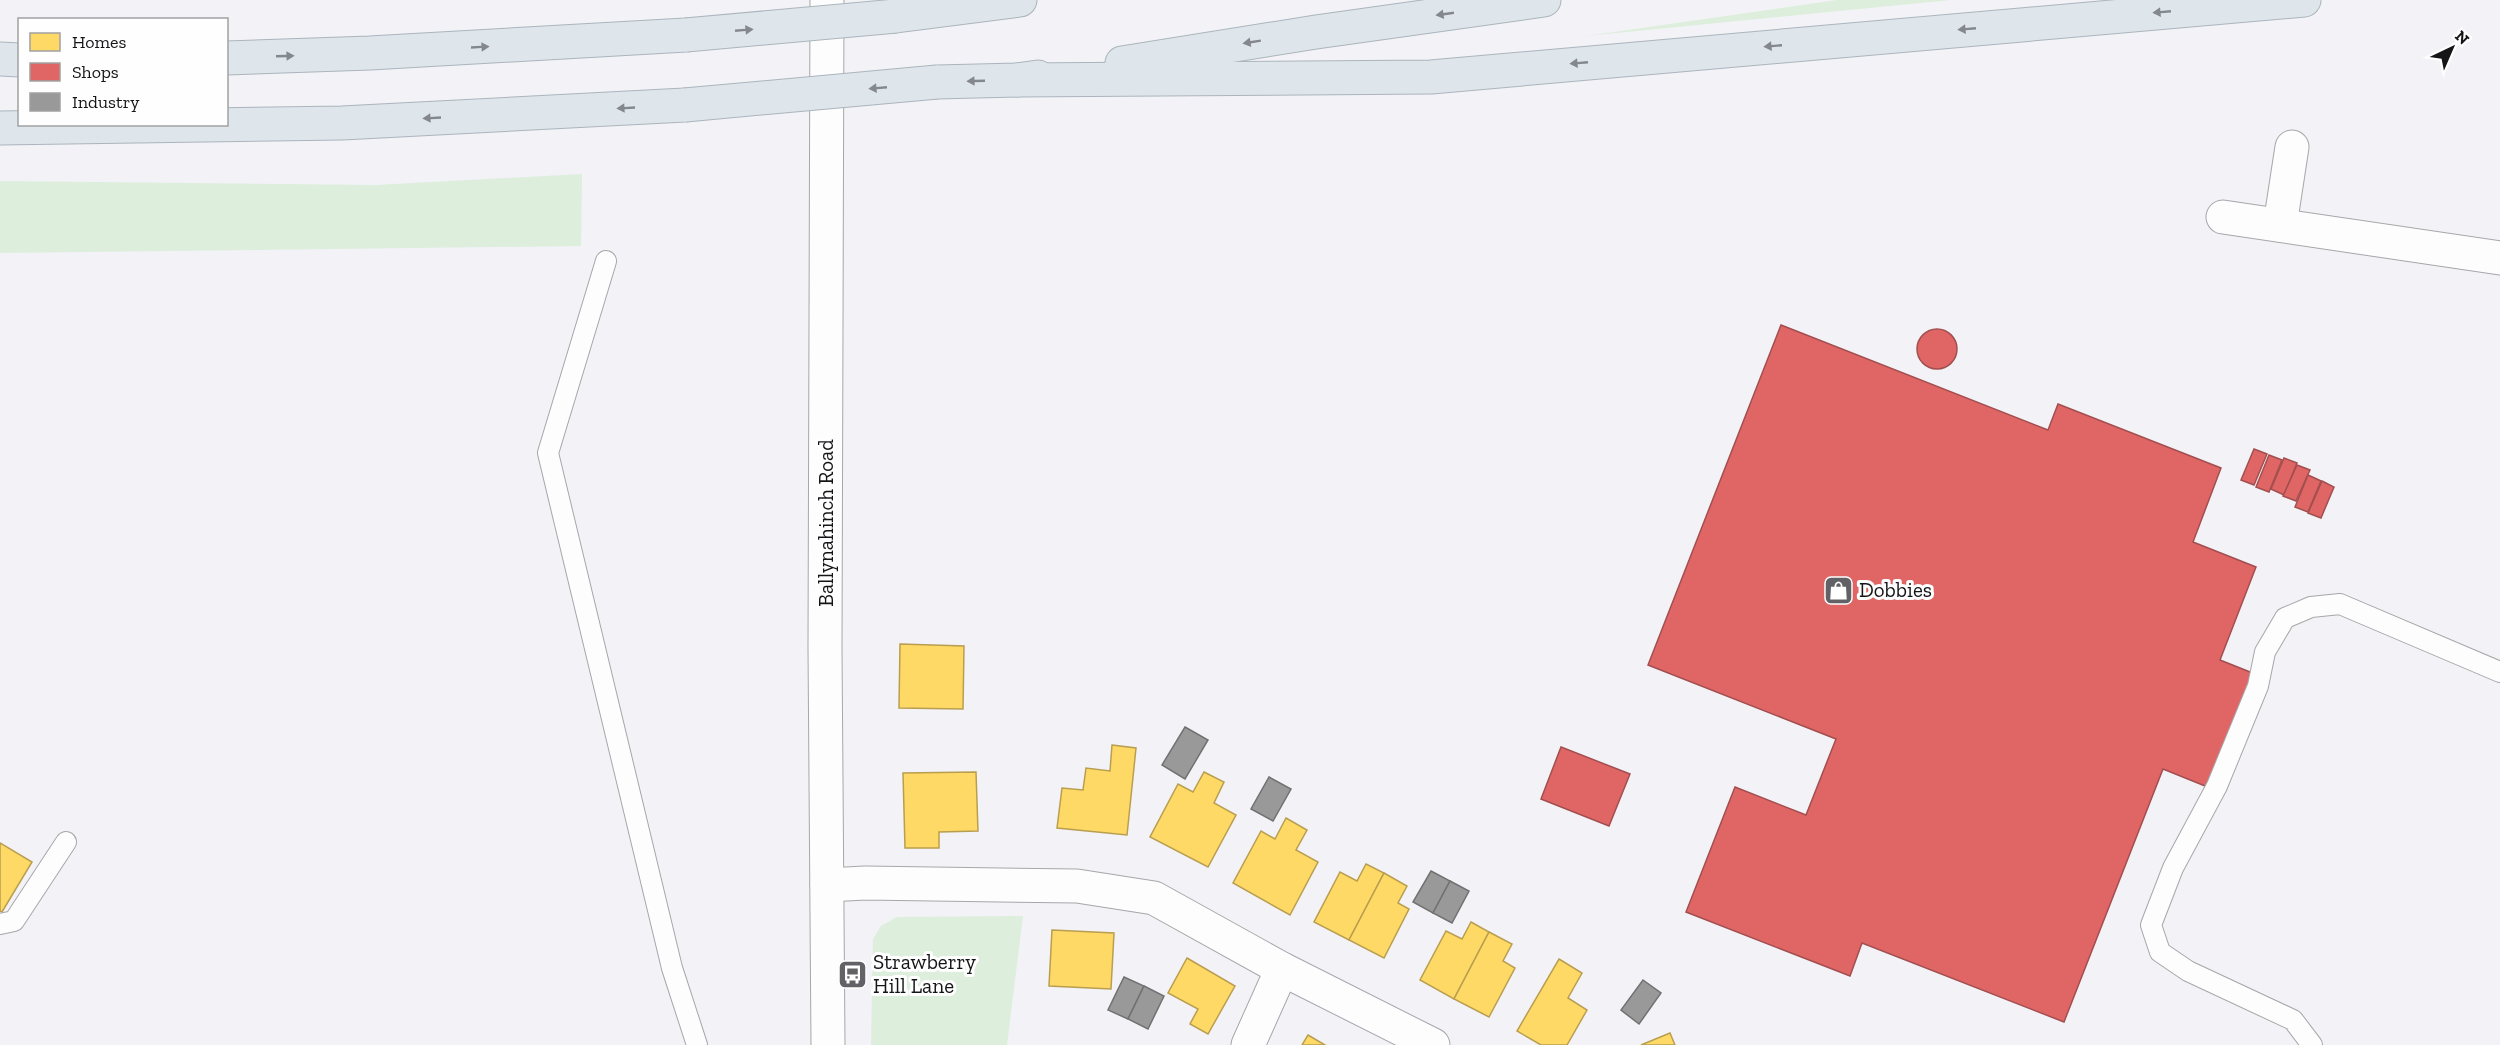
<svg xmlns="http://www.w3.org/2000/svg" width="2500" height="1045" font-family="'Zilla Slab',serif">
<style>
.green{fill:#ddeedc}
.homes{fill:#ffd966;stroke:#b99e4f;stroke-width:1.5}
.shops{fill:#e06666;stroke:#a34e4f;stroke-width:1.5}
.industry{fill:#999;stroke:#717172;stroke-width:1.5}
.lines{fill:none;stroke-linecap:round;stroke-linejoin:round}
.service-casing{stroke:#a7a7aa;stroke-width:22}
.minor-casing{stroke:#a7a7aa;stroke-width:35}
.tertiary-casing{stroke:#a7a7aa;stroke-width:35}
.motorway-casing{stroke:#abb5bc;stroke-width:35}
.service{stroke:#fdfdfe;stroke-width:20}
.minor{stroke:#fdfdfe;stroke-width:33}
.tertiary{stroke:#fdfdfe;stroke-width:33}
.motorway{stroke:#dee6ec;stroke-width:33}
.motorway-bridge-casing{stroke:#abb5bc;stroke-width:35;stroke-linecap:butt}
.motorway-bridge{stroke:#dee6ec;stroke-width:33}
.oneway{fill:#84888d}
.labels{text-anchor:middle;stroke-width:6;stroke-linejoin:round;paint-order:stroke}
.street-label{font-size:21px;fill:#151518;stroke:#fefefe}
.poi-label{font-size:21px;fill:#151518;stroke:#fefefe;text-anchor:start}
</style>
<rect width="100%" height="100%" fill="#f2f2f7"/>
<g class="green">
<polygon points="1837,0 1951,0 1586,36"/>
<polygon points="582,174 581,246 0,253 0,181 376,185"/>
<polygon points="1023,916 1007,1045 871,1045 873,939 881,926 897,917"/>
</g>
<g class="homes">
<polygon points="900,644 964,646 963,709 899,708"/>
<polygon points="1112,745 1136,748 1127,835 1057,828 1062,788 1083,790 1086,768 1110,771"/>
<polygon points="976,772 978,831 939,832 939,848 905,848 903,773"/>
<polygon points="1204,772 1224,782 1214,803 1236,815 1208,867 1150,837 1178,784 1193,792"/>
<polygon points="1286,818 1307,830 1296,850 1318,862 1290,915 1233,883 1261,831 1275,839"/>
<polygon points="0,843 32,862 2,912 0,911"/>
<polygon points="1366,864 1384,873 1349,940 1314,922 1340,872 1357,881"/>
<polygon points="1384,873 1407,886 1398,903 1409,909 1384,958 1349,940"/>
<polygon points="1471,922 1489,932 1454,999 1420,980 1446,931 1462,939"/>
<polygon points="1052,930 1114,933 1111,989 1049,986"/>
<polygon points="1489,932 1512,944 1503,961 1515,968 1489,1017 1454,999"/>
<polygon points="1187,958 1235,986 1208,1034 1190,1024 1198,1009 1168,993"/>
<polygon points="1559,959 1582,973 1568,998 1587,1010 1567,1045 1541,1045 1517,1031"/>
<polygon points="1670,1033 1675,1045 1641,1045"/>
<polygon points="1308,1035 1325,1045 1302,1045"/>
</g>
<g class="shops">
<polygon points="1781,325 2048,430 2058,404 2221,468 2193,542 2256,567 2220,660 2255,674 2210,788 2163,769 2064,1022 1862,943 1850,976 1686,912 1735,787 1806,815 1836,739 1648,665"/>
<circle cx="1937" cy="349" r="20"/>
<polygon points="2254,449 2267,454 2254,485 2241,480"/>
<polygon points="2269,455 2282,460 2269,492 2256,487"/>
<polygon points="2284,458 2297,463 2284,495 2271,489"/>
<polygon points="2297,465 2310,470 2296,501 2283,496"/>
<polygon points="2308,475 2321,481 2308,512 2295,507"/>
<polygon points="2322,481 2334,487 2321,518 2308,513"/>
<polygon points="1561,747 1630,774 1609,826 1541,799"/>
</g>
<g class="industry">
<polygon points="1185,727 1208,740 1185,779 1162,765"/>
<polygon points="1269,777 1291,789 1273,821 1251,809"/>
<polygon points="1431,871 1450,881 1433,913 1413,902"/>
<polygon points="1450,881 1469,891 1452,923 1433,913"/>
<polygon points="1124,977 1144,986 1128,1019 1108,1010"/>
<polygon points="1643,980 1661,993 1639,1024 1621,1010"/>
<polygon points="1144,986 1164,996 1148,1029 1128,1019"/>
</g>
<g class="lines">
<defs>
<g id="service">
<polyline points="606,261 548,453 672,968 697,1045"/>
<polyline points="0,924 14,921 66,842"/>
<polyline points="2312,1045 2293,1020 2188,971 2160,952 2151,925 2173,868 2217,786 2258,686 2265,652 2285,618 2311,607 2340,604 2500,672"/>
</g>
<g id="minor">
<polyline points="2223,217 2500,258"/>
<polyline points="2280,225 2292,147"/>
<polyline points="827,885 865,883 1077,886 1154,898 1282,969 1433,1045"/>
<polyline points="1248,1045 1282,969"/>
</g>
<polyline id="tertiary" points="827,0 825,648 828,1045"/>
<g id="motorway">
<polyline points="896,16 1020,0"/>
<polyline points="226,58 370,53 686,35"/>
<polyline points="0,59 20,60"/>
<polyline points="1122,63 1316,32 1544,0"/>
<polyline points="1017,80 1431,77 2304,0"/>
<polyline points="937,82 1017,80 1038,77"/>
<polyline points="0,128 342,123 685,105"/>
</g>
</defs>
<use href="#service" class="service-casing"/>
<use href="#minor" class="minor-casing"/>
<use href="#tertiary" class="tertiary-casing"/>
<use href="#motorway" class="motorway-casing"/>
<use href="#service" class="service"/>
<use href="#minor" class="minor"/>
<use href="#tertiary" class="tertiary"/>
<use href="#motorway" class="motorway"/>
<defs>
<g id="motorway-bridge">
<polyline points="686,35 896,16"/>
<polyline points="685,105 937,82"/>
</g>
</defs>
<use href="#motorway-bridge" class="motorway-bridge-casing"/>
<use href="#motorway-bridge" class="motorway-bridge"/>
</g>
<defs><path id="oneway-solid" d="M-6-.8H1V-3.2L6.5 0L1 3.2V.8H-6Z" transform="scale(1.5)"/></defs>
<g class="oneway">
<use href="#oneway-solid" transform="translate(2162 12) rotate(175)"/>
<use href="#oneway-solid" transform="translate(1445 14) rotate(172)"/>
<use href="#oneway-solid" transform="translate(1967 29) rotate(175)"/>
<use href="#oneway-solid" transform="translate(744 30) rotate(-5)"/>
<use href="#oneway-solid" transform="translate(1252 42) rotate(171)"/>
<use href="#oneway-solid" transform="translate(1773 46) rotate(175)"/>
<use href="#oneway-solid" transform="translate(480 47) rotate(-3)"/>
<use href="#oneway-solid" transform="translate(285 56) rotate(-2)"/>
<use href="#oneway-solid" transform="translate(1579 63) rotate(175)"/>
<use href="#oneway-solid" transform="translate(976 81) rotate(178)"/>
<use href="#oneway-solid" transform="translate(878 88) rotate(175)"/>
<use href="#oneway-solid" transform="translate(626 108) rotate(177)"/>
<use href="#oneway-solid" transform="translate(432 118) rotate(177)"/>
</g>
<defs>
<symbol id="shop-square" viewBox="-11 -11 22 22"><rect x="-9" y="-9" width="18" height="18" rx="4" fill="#626266" stroke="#fefefe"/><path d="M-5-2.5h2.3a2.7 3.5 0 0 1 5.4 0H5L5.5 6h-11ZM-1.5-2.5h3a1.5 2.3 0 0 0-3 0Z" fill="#fff"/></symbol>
<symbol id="bus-square" viewBox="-11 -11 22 22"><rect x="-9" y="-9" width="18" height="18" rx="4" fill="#626266" stroke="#fefefe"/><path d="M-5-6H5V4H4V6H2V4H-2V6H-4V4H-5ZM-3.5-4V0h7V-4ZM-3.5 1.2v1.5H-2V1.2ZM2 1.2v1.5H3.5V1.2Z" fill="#fff"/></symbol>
</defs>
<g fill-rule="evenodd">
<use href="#shop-square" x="1822" y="574" width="33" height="33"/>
<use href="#bus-square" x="836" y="958" width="33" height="33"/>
</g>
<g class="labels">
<g class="street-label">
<text transform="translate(826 523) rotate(-90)" y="7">Ballynahinch Road</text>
</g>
<g class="poi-label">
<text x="1859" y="597">Dobbies</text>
<text x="873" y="969">Strawberry<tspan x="873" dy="24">Hill Lane</tspan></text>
</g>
</g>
<rect x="18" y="18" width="210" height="108" fill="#fefefe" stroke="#a1a1a2" stroke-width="1.5"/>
<rect x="30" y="33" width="30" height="18" fill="#ffd966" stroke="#a1a1a2" stroke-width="1.5"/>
<text x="72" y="48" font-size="18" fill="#151518">Homes</text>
<rect x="30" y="63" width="30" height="18" fill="#e06666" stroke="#a1a1a2" stroke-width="1.5"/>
<text x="72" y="78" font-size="18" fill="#151518">Shops</text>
<rect x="30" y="93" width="30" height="18" fill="#999999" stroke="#a1a1a2" stroke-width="1.5"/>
<text x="72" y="108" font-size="18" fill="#151518">Industry</text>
<g transform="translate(2452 48) rotate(44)" stroke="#fefefe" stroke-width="4.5" paint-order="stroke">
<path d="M0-4.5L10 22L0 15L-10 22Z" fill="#151518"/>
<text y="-9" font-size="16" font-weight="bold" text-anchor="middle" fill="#151518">N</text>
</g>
</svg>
